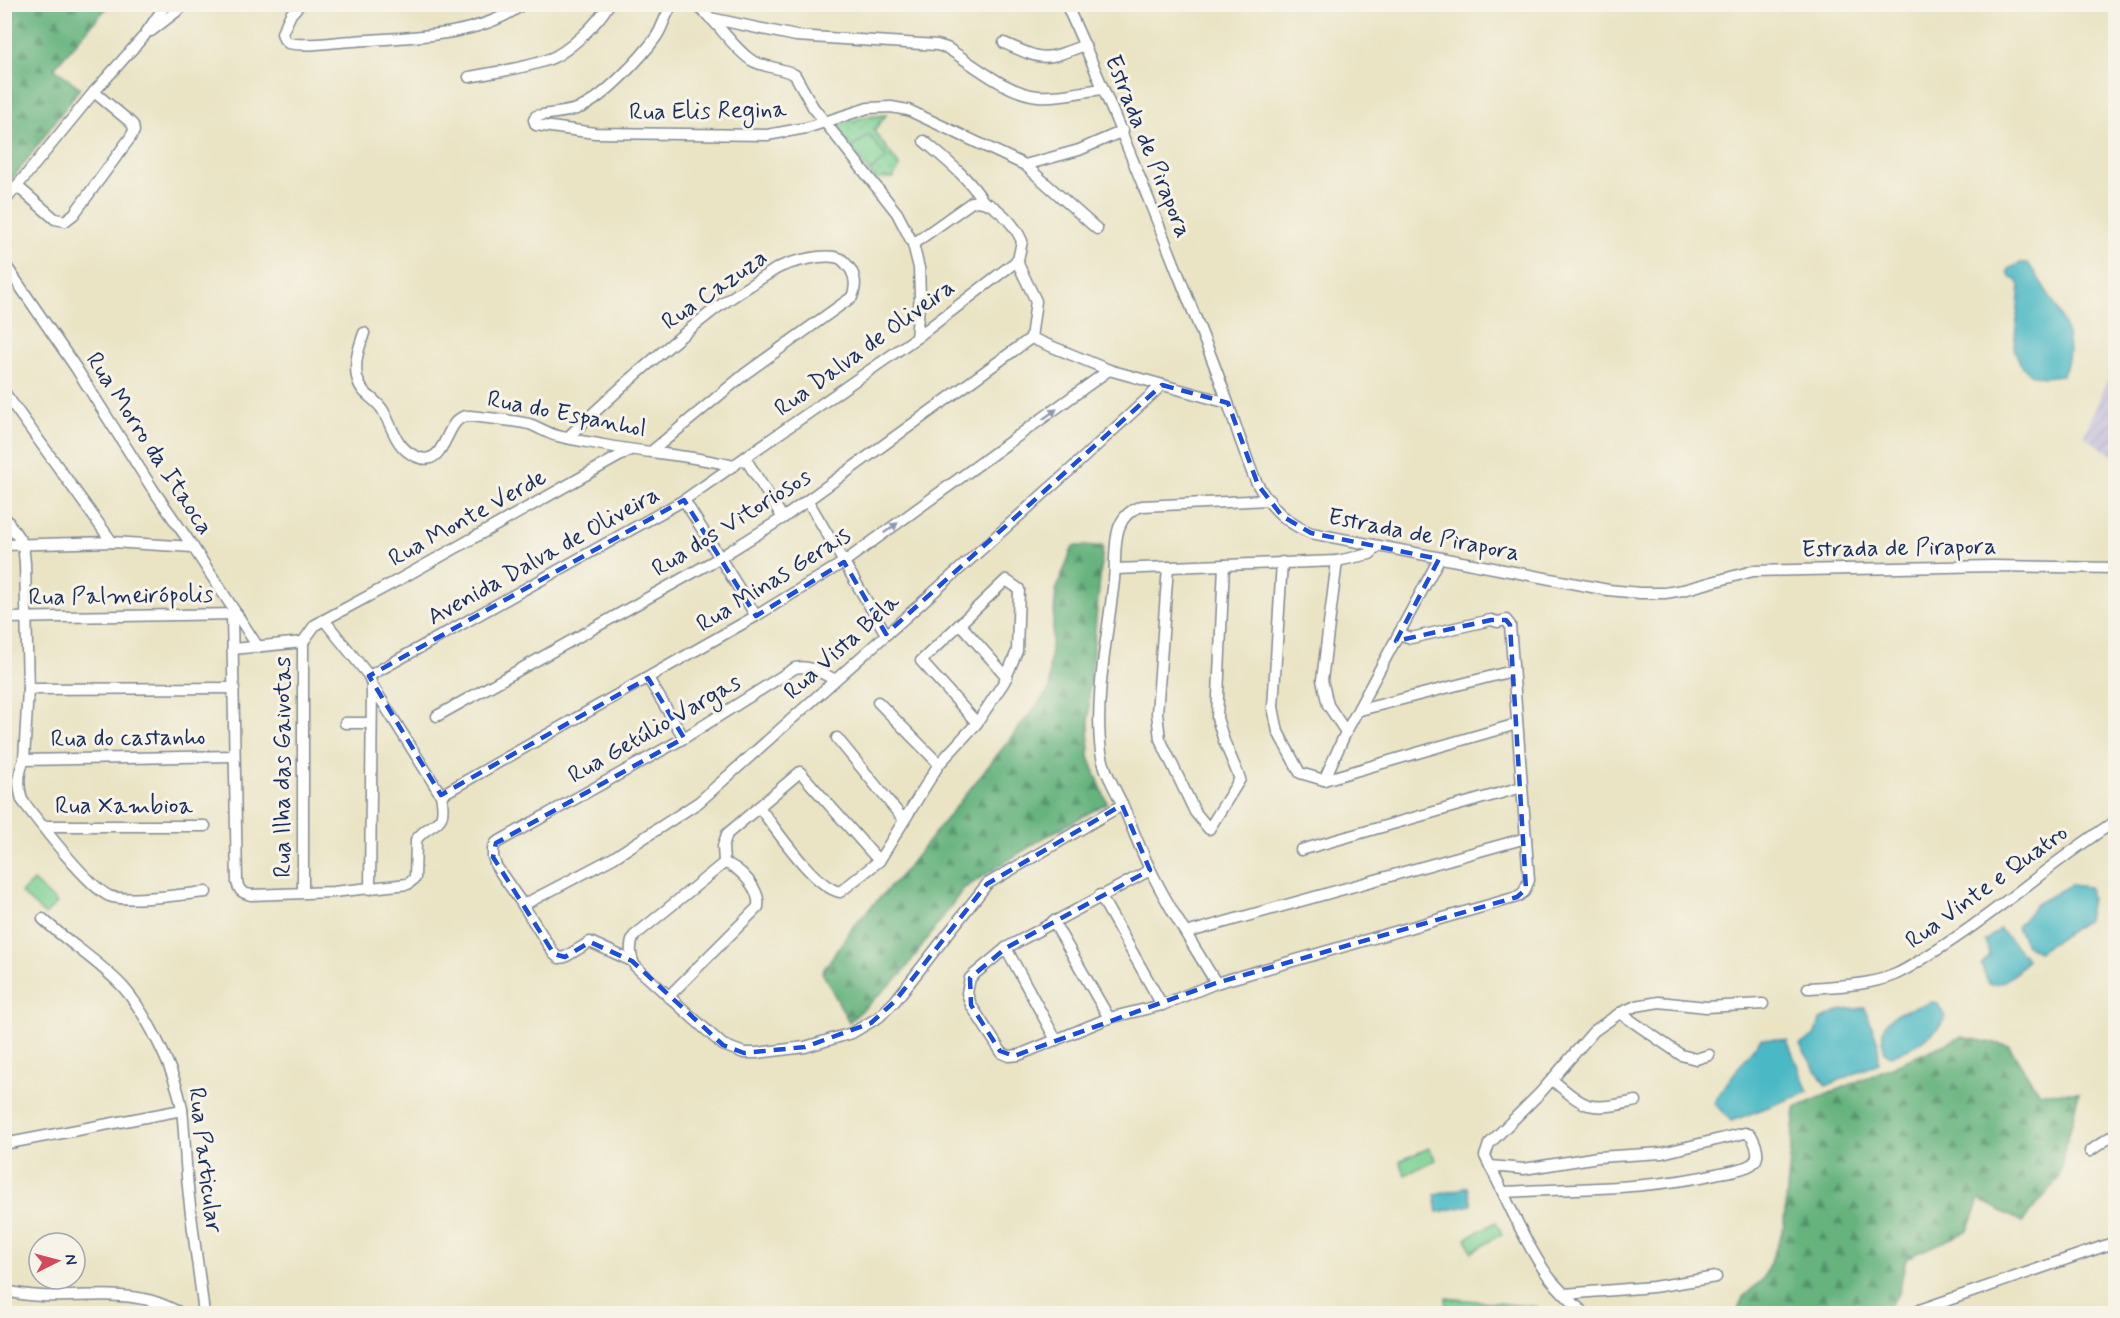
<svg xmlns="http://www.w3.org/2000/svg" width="2120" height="1318" font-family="Mynerve,sans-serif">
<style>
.industrial{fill:url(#industrial-furrows)}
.green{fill:url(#green-dots);stroke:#4c8079;stroke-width:1.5}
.forest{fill:url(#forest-firs);stroke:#40716e;stroke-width:1.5}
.pitch{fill:#7ed194;stroke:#4c8079;stroke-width:1.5}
.water{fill:#4cb9c5;stroke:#347492;stroke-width:1.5}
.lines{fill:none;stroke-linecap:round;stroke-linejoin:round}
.minor-casing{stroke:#828a92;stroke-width:13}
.minor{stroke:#fff;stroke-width:10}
.oneway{fill:#8d97ae}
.marked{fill:none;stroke:#1d4ed8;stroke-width:4.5;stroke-dasharray:12 8;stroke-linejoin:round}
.labels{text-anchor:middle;stroke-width:6;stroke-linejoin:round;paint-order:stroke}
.street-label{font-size:24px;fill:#1b2f5e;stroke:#f7f3e8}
</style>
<defs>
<pattern id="industrial-furrows" width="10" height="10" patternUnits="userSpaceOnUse" patternTransform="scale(1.5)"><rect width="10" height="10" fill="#c4c0db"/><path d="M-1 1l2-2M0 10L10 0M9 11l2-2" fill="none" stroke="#a8a5be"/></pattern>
<pattern id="green-dots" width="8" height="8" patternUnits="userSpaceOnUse" patternTransform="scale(1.5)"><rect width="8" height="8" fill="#7ed194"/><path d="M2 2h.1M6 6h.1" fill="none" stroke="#66aa7c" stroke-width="1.8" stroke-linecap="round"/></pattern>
<pattern id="forest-firs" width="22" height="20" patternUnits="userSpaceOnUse" patternTransform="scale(1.5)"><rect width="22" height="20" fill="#66b37e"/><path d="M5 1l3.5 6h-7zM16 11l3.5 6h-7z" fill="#53926a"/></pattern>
</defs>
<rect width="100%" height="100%" fill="#f7f3e8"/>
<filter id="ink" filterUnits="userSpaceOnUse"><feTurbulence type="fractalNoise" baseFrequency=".0167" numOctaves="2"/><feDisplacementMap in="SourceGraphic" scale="12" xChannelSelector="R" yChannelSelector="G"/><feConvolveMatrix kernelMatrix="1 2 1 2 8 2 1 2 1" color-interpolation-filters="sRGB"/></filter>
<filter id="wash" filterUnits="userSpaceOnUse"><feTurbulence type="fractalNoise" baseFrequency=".008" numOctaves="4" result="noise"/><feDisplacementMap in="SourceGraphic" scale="24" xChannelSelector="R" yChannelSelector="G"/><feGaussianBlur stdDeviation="1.35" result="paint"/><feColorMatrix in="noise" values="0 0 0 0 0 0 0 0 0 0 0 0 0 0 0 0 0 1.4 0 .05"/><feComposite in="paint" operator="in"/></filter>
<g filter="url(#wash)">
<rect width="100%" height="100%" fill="#eae4c5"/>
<polygon class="industrial" points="2115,362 2116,457 2115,457 2084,436"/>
<polygon class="green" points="886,115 874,131 900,166 893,178 876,179 869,172 886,158 870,135 851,148 835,126 864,117"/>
<g class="forest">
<polygon points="5,4 109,5 54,68 80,88 5,189"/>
<polygon points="1073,546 1103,546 1089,693 1089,757 1107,803 1045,837 963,889 902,974 849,1022 822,972 855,924 902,874 1050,689 1049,669 1056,591"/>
<polygon points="1961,1037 2009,1046 2039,1093 2079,1092 2058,1180 2022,1222 1980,1200 1968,1231 1906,1258 1899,1294 1883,1313 1737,1313 1743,1297 1763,1279 1783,1232 1795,1108"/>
</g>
<g class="pitch">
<polygon points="869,135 887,158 869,172 851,148"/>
<polygon points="33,881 57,903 45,915 21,893"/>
<polygon points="1429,1148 1436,1160 1405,1175 1400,1161"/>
<polygon points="1496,1222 1502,1234 1472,1252 1466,1238"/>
<polygon points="1446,1298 1537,1307 1537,1313 1445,1313"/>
</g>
<g class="water">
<path d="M2021 263H2028C2047 292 2084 338 2062 375L2043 377 2030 374 2020 363 2014 348 2020 286 2017 280 2011 278 2007 273 2010 268Z"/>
<polygon points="2070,885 2089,887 2091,899 2087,920 2038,952 2026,945 2017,927 2036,904"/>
<path d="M2000 929 2027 959C2019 972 2005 985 1989 984L1981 965 1990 955 1985 941Z"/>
<path d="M1933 1002 1938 1004 1945 1017C1940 1034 1906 1050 1891 1056L1885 1053C1874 1013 1902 1012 1933 1002Z"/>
<polygon points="1865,1008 1878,1043 1879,1063 1826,1086 1800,1045 1816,1034 1820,1020 1842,1010"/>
<path d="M1761 1038 1787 1040 1808 1092 1731 1121 1714 1103C1727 1080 1745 1060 1761 1038Z"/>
<polygon points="1468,1187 1472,1205 1438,1212 1435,1195"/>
</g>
</g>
<g filter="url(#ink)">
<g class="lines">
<defs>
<g id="minor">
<path d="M300 4 291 14 282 33 284 39 288 43C308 47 332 42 353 41 406 37 478 38 523 4"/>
<path d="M673 4C665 14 663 27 656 37 642 57 604 97 582 107 568 113 551 113 536 116L534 120 536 125 595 133 767 135 806 128 868 108 891 107 908 110 1025 165 1097 229"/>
<path d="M693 4C717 18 729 45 751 60 764 68 782 67 795 75L813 107 897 213 913 244 919 268 920 295 916 338"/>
<path d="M1066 4C1118 118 1162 234 1208 349 1220 378 1230 409 1240 439 1246 454 1250 471 1258 485 1270 507 1288 524 1311 533L1608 590 1640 593H1665L1683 590 1753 571 1993 566 2116 568"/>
<path d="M710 18 796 36 937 45 947 48C973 64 1006 93 1038 96 1059 98 1082 91 1103 89"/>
<polyline points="151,31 186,4"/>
<path d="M1004 43C1045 61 1043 61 1085 45"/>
<path d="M469 77C494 72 522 69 547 60 568 53 598 23 609 4"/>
<path d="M924 141C945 159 968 177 983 201"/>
<polyline points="1025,165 1079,150 1123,131"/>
<polyline points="18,187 55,219 65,221 74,214 130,138 134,131 133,125 129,121 94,92"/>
<polyline points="4,202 94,92 144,36 166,4"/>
<path d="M913 244 972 202C991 196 1015 225 1022 241L1018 260 1019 266 1036 301 1031 338"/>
<polyline points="4,263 76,368 152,488 193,547 258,647"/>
<path d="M364 333C359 348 354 361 357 377 361 395 373 396 382 409 392 425 395 447 415 456 449 472 443 413 470 416 490 418 510 420 529 424 539 427 548 434 558 436 573 440 588 442 603 445 647 453 691 455 734 466"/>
<polyline points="1031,338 1109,370 1228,403"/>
<polyline points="4,392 112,542"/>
<path d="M567 438C613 394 660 352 710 313 731 297 754 283 776 269 789 262 827 252 841 259 845 262 848 266 851 270 856 279 856 288 852 297L746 373 652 451"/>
<polyline points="745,458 783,518"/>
<polyline points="684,500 756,616"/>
<polyline points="808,501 886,634"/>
<path d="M4 516 23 544 25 563 28 689 24 760C18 774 18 785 22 800 39 822 86 885 109 896 126 903 185 894 206 892"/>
<polyline points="4,545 112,542 193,547"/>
<polyline points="1337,561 1322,680 1328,705 1346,732"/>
<polyline points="1282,562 1273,707 1278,732 1300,773 1324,780 1517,724"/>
<polyline points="1168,567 1157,713 1160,739 1195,812 1209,829 1240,779 1224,741 1217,718 1224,565"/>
<polyline points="1115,569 1337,561 1370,554 1378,546"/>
<path d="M232 615 237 882C239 891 242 893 251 895L333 892 408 884 415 878 416 840C431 819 448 830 441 795L372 685 369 676 324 620"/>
<polyline points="4,618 237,614"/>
<polyline points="960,624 1007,677"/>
<polyline points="233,649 303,642 315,625 324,620 402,578 630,450"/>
<polyline points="369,676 684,500 916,338 1018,260"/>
<polyline points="648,678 684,738"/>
<polyline points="28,689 234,688"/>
<polyline points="878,702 939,764"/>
<polyline points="1360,710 1512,671"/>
<polyline points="437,716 719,558 783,518 1031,338"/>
<polyline points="345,723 371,723"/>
<polyline points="837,738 904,820"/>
<polyline points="24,760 233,756"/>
<polyline points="1324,780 1346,732 1439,559"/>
<polyline points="441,795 756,616 844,562 1109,370"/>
<path d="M759 807C776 829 814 887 840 892L879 861 939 764 977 723 1004 682 1017 651 1019 589 1006 580 921 661 977 723"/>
<polyline points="43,826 205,826"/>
<polyline points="1301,850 1522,787"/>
<path d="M724 863 634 936C629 946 630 956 635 966L723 1045 744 1053H757L805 1047 852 1033 879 1017 895 1001 987 884 1122 805"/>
<polyline points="724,863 723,846 727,834 800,772 879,861"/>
<polyline points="1150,870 1006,948 970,978 967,993 971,1005 1002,1053 1009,1056 1019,1055 1109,1018 1162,1005 1216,983 1517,897 1524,892 1529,880 1510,625 1506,620 1498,622 1491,620 1411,638 1399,634"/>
<polyline points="370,889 372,686"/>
<polyline points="303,892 303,642"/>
<polyline points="1100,895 1162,1005"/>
<polyline points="523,905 613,858 699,802 1069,471 1162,385"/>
<path d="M43 919C68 943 99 961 123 987 147 1014 176 1073 182 1109 185 1135 185 1161 188 1187 192 1229 199 1271 204 1314"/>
<polyline points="1053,921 1109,1018"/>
<polyline points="1186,933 1526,838"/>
<polyline points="1006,948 1056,1040"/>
<path d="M632 961 590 942 565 957 559 958 554 954 523 905 496 866 493 857V849L496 843 684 738 795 668C810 665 821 673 834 679"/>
<path d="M1216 983C1194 946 1169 909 1150 869 1140 849 1132 827 1123 806 1115 788 1104 772 1101 752 1094 698 1108 634 1114 580 1117 552 1109 516 1142 506L1269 500"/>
<path d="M1808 988C1837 986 1866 986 1894 975 1909 969 1923 958 1937 950 2000 911 2053 860 2116 821"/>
<path d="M668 997 758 907C761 890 740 867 724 863"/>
<polyline points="1620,1013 1681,1055 1696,1059 1709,1055"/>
<path d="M1552 1080C1563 1088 1575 1101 1588 1105 1603 1109 1621 1104 1636 1101"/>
<polyline points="4,1144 182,1110"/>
<polyline points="2090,1151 2116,1133"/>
<path d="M1490 1166C1508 1201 1526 1246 1549 1277 1560 1291 1572 1302 1585 1314"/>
<path d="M1503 1192C1575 1188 1650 1190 1720 1173 1730 1171 1743 1170 1752 1164 1762 1157 1756 1144 1751 1135L1745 1133 1662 1153 1598 1157 1524 1169 1490 1166 1485 1156 1489 1144 1541 1092 1594 1031 1620 1013 1636 1006 1659 1002 1706 1007 1763 1004"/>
<path d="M4 1290C50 1304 98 1289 144 1299 157 1301 170 1308 183 1314"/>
<polyline points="1564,1294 1653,1287 1716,1277"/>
<polyline points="1908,1314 2116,1242"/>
</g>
</defs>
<use href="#minor" class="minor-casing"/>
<use href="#minor" class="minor"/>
</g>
<defs><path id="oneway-solid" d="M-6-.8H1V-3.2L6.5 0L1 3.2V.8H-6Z" transform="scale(1.5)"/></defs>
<g class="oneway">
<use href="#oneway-solid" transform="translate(1050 414) rotate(-36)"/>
<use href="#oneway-solid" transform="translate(891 528) rotate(-36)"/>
</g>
</g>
<path class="marked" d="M1162 385 1228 403 1258 485 1282 516 1311 533 1439 559 1396 641 1491 620H1506L1510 625 1526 889 1517 897 1216 983 1014 1056 1000 1051 971 1005 970 978 1006 948 1150 870 1122 805 987 884 895 1001 871 1023 805 1047 744 1053 723 1045 632 961 590 942 565 957 554 954 493 857 496 843 684 738 648 678 441 795 369 676 684 500 756 616 844 562 886 634Z"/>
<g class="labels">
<g class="street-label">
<text transform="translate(708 110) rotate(-1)" y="8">Rua Elis Regina</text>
<text transform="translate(1149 146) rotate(68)" y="8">Estrada de Pirapora</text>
<text transform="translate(714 289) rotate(-35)" y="8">Rua Cazuza</text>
<text transform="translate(864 347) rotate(-36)" y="8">Rua Dalva de Oliveira</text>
<text transform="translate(567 413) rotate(11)" y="8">Rua do Espanhol</text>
<text transform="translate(150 443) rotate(57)" y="8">Rua Morro da Itaoca</text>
<text transform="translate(467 517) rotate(-29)" y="8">Rua Monte Verde</text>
<text transform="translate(731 522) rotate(-32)" y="8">Rua dos Vitoriosos</text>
<text transform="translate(1424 534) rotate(11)" y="8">Estrada de Pirapora</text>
<text transform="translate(1899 547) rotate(-1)" y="8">Estrada de Pirapora</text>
<text transform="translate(543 555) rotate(-29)" y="8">Avenida Dalva de Oliveira</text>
<text transform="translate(773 579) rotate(-32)" y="8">Rua Minas Gerais</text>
<text transform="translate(121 595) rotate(-1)" y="8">Rua Palmeirópolis</text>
<text transform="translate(841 646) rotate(-42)" y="8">Rua Vista Bela</text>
<text transform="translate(654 728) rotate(-30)" y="8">Rua Getúlio Vargas</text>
<text transform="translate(128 737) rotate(-1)" y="8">Rua do castanho</text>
<text transform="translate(282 767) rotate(-90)" y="8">Rua Ilha das Gaivotas</text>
<text x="124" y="813">Rua Xambioa</text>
<text transform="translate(1986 886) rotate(-36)" y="8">Rua Vinte e Quatro</text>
<text transform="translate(206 1160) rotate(83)" y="8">Rua Particular</text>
</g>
</g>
<rect width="2120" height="1318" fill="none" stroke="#f7f3e8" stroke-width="24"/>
<g transform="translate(57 1261) rotate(84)"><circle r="28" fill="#f7f3e8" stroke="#9fa5b1" stroke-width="1.5"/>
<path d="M0-4.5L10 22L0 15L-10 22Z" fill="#d1495b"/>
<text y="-9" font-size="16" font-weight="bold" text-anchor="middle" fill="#1b2f5e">N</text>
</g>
</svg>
